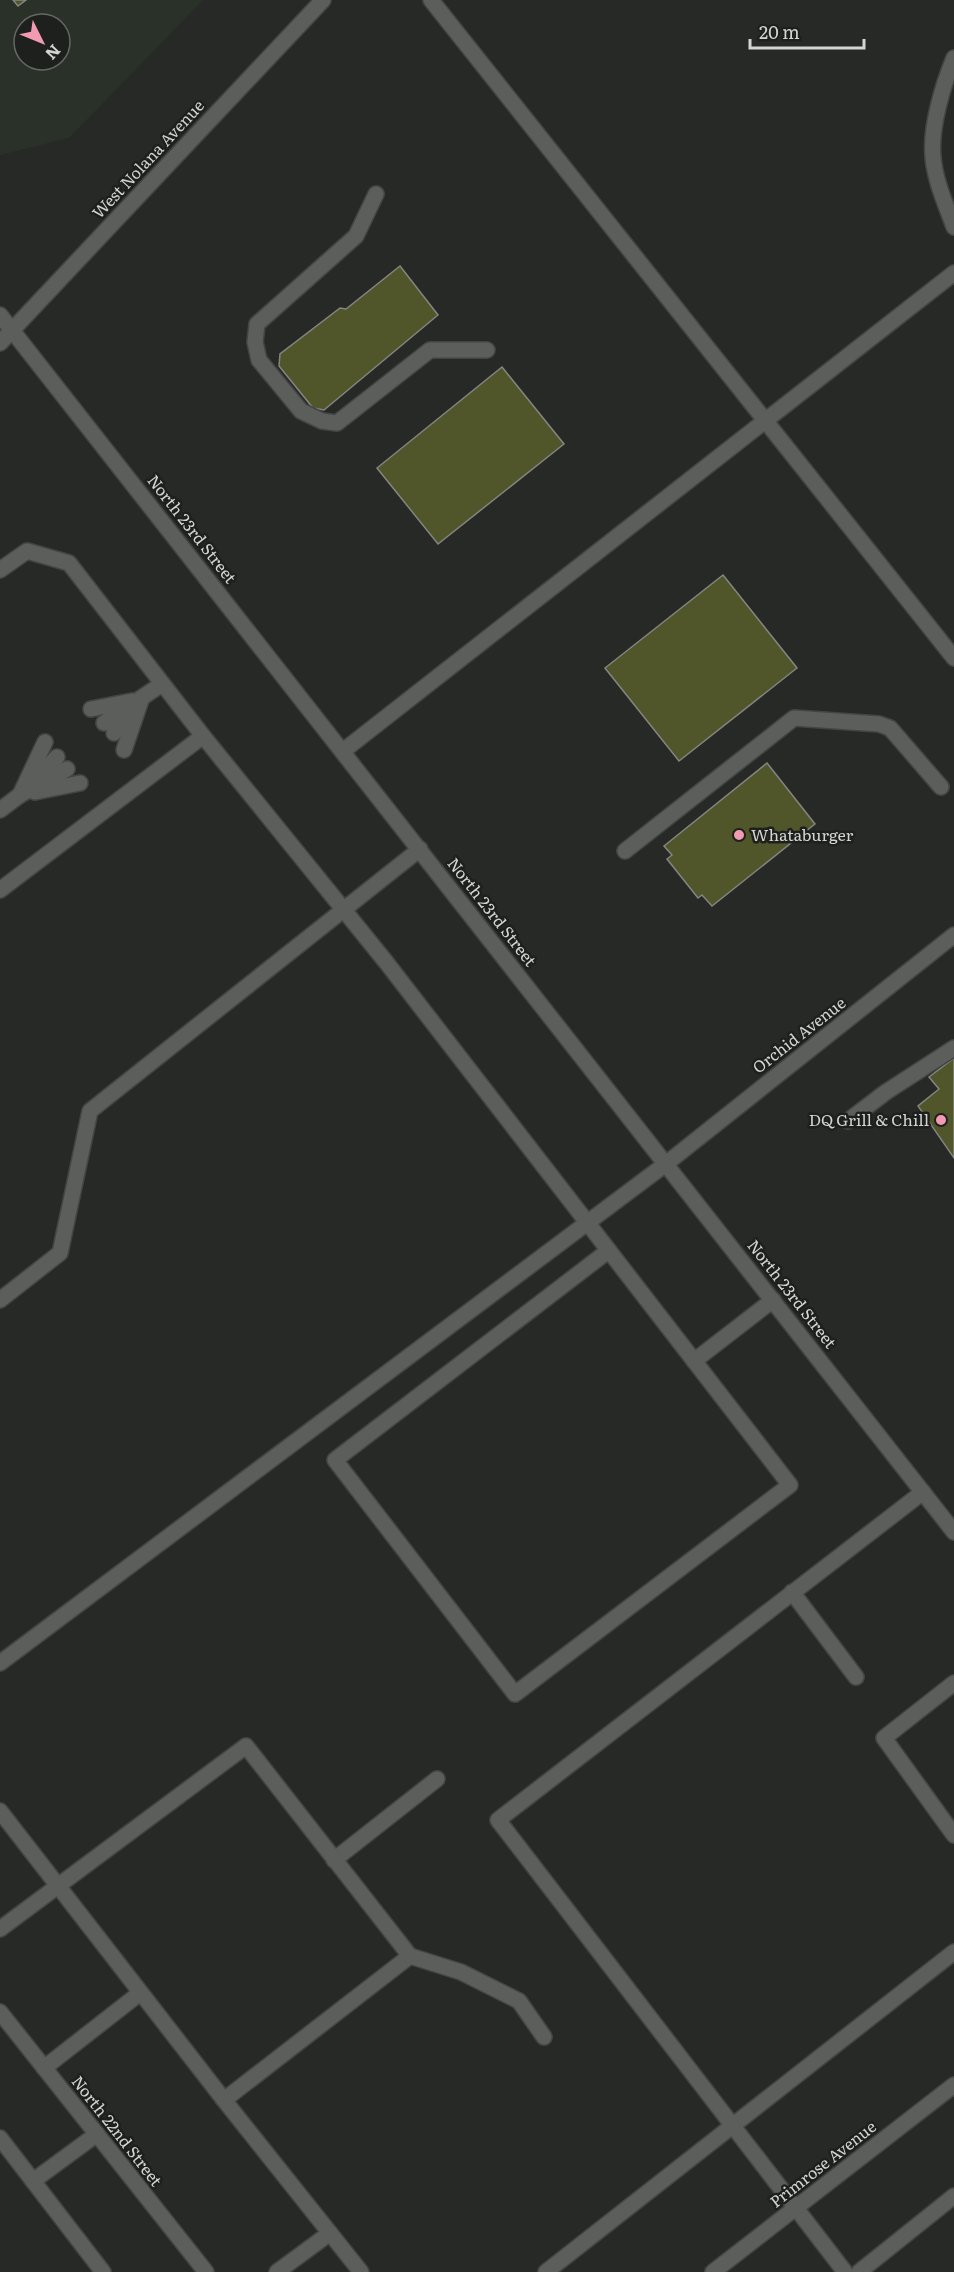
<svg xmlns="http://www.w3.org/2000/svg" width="954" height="2272" font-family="Literata,serif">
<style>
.built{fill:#2a3129;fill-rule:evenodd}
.building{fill:#51552a;stroke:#848581;stroke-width:1.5}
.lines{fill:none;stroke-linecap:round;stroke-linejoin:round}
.service-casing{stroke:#434543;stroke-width:18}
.minor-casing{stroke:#434543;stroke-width:18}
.secondary-casing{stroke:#434543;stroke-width:18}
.service{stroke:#5b5e5b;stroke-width:15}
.minor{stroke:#5b5e5b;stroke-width:15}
.secondary{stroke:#5b5e5b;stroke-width:15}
.poi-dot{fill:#f19ab2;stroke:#1d201d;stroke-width:2}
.labels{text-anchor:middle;stroke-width:5;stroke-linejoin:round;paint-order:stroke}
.street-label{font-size:16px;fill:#d4d5d3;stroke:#1d201d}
.poi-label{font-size:16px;fill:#d4d5d3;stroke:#1d201d;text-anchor:start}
</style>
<rect width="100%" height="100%" fill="#272927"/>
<path class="built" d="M0 0H203L69 138 0 155ZM24 24H60V60H24Z"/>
<g class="building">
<polygon points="13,0 26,0 18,6"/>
<polygon points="400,266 438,315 324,410 313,408 279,366 280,354 340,308 346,309"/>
<polygon points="502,367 564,444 438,544 377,468"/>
<polygon points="723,575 797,668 679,761 605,668"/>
<polygon points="767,763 815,824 712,906 702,895 698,898 667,859 672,855 664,846"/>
<polygon points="954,1058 954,1158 918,1106 939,1089 929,1077"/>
</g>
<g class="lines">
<defs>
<g id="service">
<polyline points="431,0 954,658"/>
<path d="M954 58C943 85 930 127 933 157 935 181 946 205 954 227"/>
<polyline points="376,194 356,236 257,324 255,342 259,360 301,411 322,421 337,423 430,350 487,350"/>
<polyline points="0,570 27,551 69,563 203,736 386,962 790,1485 515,1694 335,1460 608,1251"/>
<polyline points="91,709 132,701"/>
<polyline points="104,723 162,684"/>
<polyline points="114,733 132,711"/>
<polyline points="124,750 141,700"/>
<polyline points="343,751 954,273"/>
<polyline points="30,785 57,757"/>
<polyline points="35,792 80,783"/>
<polyline points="20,795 45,742"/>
<polyline points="0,810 20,795 67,769"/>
<polyline points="625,851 794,718 879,724 890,728 941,787"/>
<polyline points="0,890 203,736"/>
<polyline points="848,1121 886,1092 954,1048"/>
<polyline points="0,1300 60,1253 90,1111 420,849"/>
<polyline points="694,1361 773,1300"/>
<polyline points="792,1592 856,1677"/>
<polyline points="0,1663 667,1163"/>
<polyline points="954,1683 884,1738 954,1835"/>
<polyline points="0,1811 224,2100 361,2272"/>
<polyline points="334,1860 437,1779"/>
<polyline points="0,1929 246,1746 410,1956 224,2100"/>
<polyline points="410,1956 461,1972 519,2001 544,2037"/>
<polyline points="44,2068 140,1993"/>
<polyline points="0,2138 103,2272"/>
<polyline points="33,2181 97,2134"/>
<polyline points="277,2272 330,2233"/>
<polyline points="546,2272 954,1952"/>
<polyline points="845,2272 498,1820 923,1492"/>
<polyline points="859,2272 954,2196"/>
</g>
<g id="minor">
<polyline points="667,1163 954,935"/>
<polyline points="0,2012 206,2272"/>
<polyline points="713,2272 954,2085"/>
</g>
<g id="secondary">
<polyline points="0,315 954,1532"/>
<polyline points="0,343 323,0"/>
</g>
</defs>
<use href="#service" class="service-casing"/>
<use href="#minor" class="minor-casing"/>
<use href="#secondary" class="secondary-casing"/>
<use href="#service" class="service"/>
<use href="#minor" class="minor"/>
<use href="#secondary" class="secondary"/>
</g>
<g class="poi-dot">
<circle cx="739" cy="835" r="6"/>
<circle cx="941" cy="1120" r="6"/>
</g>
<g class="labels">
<g class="street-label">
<text transform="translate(148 159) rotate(-47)" y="6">West Nolana Avenue</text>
<text transform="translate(192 529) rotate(52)" y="6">North 23rd Street</text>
<text transform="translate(492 912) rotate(52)" y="6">North 23rd Street</text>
<text transform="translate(799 1035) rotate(-38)" y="6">Orchid Avenue</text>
<text transform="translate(792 1294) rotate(52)" y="6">North 23rd Street</text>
<text transform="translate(117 2131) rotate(52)" y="6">North 22nd Street</text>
<text transform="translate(823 2164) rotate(-38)" y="6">Primrose Avenue</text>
</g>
<g class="poi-label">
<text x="751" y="841">Whataburger</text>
<text x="929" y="1126" text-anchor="end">DQ Grill &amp; Chill</text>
</g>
</g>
<g transform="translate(42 42) rotate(133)"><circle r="28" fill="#1d201d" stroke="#666866" stroke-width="1.5"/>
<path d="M0-4.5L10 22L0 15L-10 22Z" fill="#f19ab2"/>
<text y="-9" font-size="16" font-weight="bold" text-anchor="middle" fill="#d4d5d3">N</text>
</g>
<path d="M750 39v9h114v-9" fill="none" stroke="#d4d5d3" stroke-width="3"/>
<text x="759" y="39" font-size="18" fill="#d4d5d3" stroke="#1d201d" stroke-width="4.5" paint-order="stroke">20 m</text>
</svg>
